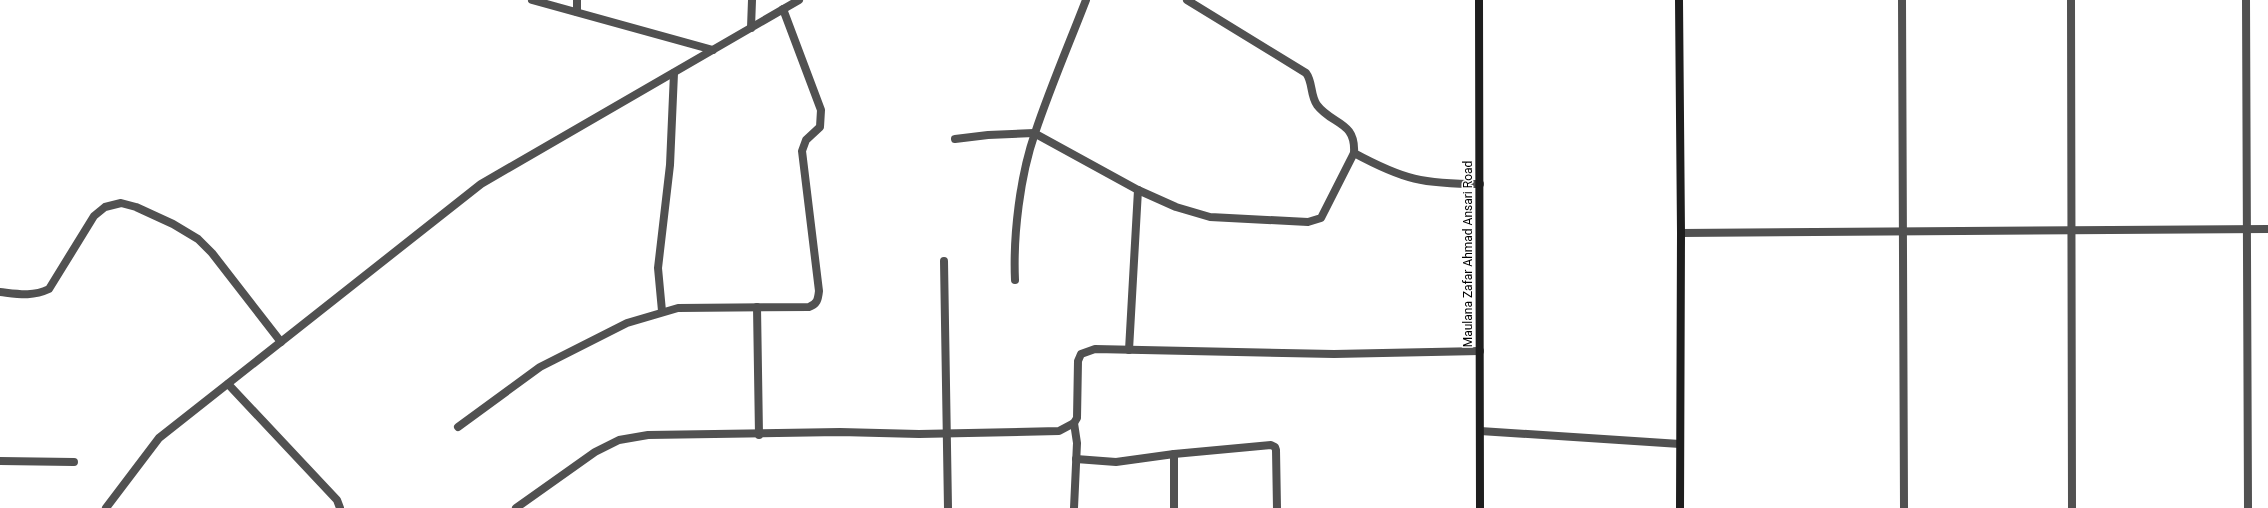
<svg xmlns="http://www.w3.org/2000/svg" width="2268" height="508" font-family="Roboto,sans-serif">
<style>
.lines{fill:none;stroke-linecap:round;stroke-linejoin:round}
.street{stroke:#515151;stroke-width:8}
.secondary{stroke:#1e1e1e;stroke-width:8}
.labels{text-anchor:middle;stroke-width:3;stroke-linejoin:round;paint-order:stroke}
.street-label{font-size:12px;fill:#000;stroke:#fff}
</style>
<rect width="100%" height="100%" fill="#fff"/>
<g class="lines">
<g class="street">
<polyline points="532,0 713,50"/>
<polyline points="1902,0 1904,508"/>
<polyline points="2071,0 2072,508"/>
<polyline points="2246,0 2248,508"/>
<polyline points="577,12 577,0"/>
<polyline points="751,28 752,0"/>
<path d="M955 139 988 135 1034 133 1138 190 1176 207 1210 217 1308 222 1321 218 1354 153C1356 121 1332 125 1317 105 1310 95 1313 82 1306 73L1187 0"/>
<path d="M1354 153C1404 180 1423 184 1480 184"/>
<polyline points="1681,233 2268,229"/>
<polyline points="944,261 948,508"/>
<path d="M1015 280C1013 235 1020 176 1035 133 1050 88 1069 44 1086 0"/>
<path d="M0 292C18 294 32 297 49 289L94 216 105 207 121 203 136 207 173 224 198 239 212 253 281 342"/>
<polyline points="757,307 759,435"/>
<polyline points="662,311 658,268 670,165 674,73"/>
<polyline points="1129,350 1138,190"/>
<polyline points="228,384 337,500 340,508"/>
<polyline points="1074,423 1077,443 1074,508"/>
<path d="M458 427 540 367 627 323 678 308 809 307C817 304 818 300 819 291L802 151 806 140 820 127 821 110 783 9"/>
<polyline points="1480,431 1680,444"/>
<polyline points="1076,459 1116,462 1174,454 1271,445 1275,447 1276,450 1277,508"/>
<polyline points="0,461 74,462"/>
<polyline points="106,508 159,438 481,184 799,0"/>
<polyline points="516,508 595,452 619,440 648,435 840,432 919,434 1059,431 1074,423 1077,418 1078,361 1081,354 1095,349 1334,354 1480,351"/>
<polyline points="1174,508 1174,454"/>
</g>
<g class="secondary">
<polyline points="1479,0 1480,508"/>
<polyline points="1679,0 1681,233 1680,508"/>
</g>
</g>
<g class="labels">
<g class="street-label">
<text transform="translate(1468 254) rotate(-90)" y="4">Maulana Zafar Ahmad Ansari Road</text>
</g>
</g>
</svg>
